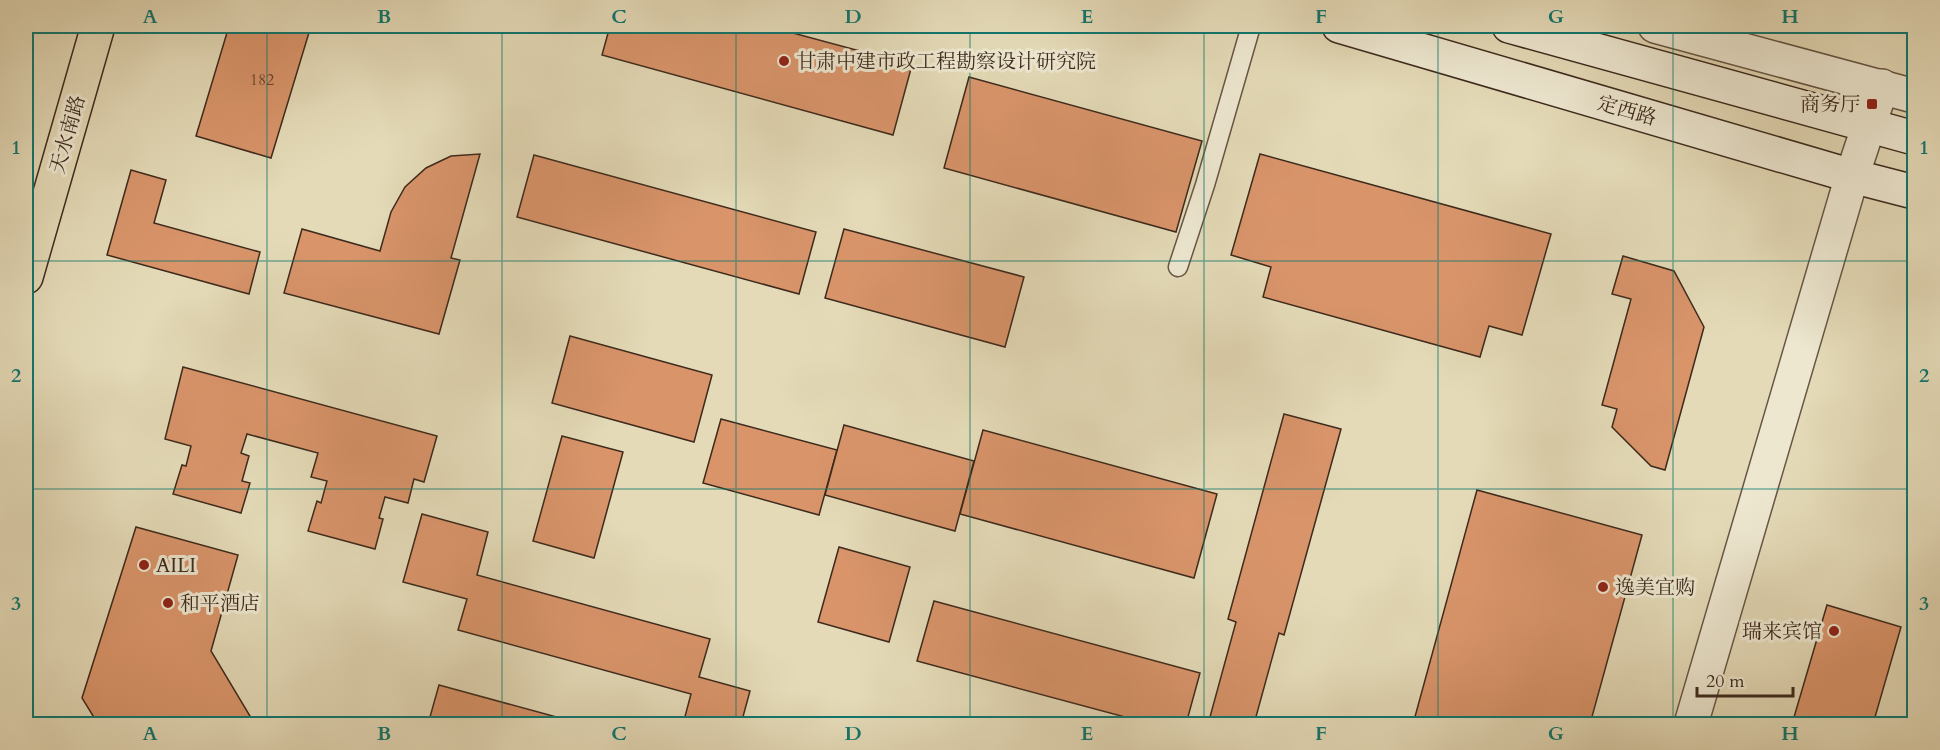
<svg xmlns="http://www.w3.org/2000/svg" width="1940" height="750" font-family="Cardo,'Noto Serif SC',serif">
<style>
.building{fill:#d9946a;stroke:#3d2a1d;stroke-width:1.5}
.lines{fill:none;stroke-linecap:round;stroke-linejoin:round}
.service-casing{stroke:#675644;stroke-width:21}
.minor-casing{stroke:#675644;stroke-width:36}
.secondary-casing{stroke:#3d2a1d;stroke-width:36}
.primary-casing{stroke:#3d2a1d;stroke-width:36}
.service{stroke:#ede7d0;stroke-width:18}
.minor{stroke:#ede7d0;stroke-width:33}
.secondary{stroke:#ede7d0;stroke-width:33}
.primary{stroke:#e4dab7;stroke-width:33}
.grid{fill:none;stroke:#0f766e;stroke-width:1.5;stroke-opacity:0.55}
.poi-dot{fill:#8f2418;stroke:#ede7d0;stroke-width:2}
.labels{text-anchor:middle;stroke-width:6;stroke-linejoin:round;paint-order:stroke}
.number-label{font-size:16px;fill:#644430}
.poi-label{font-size:20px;fill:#3d2a1d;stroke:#ede7d0;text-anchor:start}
.street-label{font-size:20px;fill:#3d2a1d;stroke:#ede7d0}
.neatline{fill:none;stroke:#0f766e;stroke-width:2}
.grid-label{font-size:20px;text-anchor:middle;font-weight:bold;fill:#0f766e}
</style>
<rect width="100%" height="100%" fill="#e4dab7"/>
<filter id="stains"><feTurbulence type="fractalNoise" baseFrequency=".00333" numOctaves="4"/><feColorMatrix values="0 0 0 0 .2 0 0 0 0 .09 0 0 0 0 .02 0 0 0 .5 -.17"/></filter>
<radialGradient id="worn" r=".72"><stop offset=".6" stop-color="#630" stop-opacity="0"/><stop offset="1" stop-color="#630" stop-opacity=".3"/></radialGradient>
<g class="building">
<polygon points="229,26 311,26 271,158 196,136"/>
<polygon points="610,26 767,26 912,65 893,135 602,55"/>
<polygon points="969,77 1202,141 1176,232 944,168"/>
<polygon points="480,154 451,258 460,260 439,334 284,293 302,229 380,251 391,212 405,187 426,168 451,156"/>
<polygon points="1260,154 1551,234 1522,335 1489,326 1480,357 1263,297 1271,267 1231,255"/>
<polygon points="534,155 816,232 799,294 517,217"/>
<polygon points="131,170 166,180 154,223 260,252 249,294 107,255"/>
<polygon points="844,229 1024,277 1005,347 825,298"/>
<polygon points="1623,256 1674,271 1704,327 1665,470 1651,466 1612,427 1617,409 1602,405 1631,299 1612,294"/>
<polygon points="570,336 712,375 694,442 552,403"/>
<polygon points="183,367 437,436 424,482 414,479 408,503 385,497 379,518 383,519 375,549 308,531 317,501 321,503 327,481 311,477 318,453 247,434 241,453 249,456 242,481 250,483 241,513 173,494 182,465 186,466 191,446 165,439"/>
<polygon points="1284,414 1341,429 1284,635 1279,633 1254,724 1237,724 1210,717 1236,622 1228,619"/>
<polygon points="721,419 837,450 819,515 703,483"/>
<polygon points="844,425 974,461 955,531 825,495"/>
<polygon points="983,430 1217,494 1194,578 960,514"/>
<polygon points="562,436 623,452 594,558 533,541"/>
<polygon points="1477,490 1642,535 1590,724 1413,724"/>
<polygon points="422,514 488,532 477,575 710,639 699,677 750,691 741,724 683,724 691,694 458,630 467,599 403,582"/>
<polygon points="136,527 238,555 211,651 250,716 247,724 98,724 82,698"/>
<polygon points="839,547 910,567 889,642 818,622"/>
<polygon points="934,601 1200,673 1186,724 1151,724 917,661"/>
<polygon points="1827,605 1901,627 1873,724 1792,724"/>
<polygon points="439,685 582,724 428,724"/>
<polygon points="816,718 838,724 815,724"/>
</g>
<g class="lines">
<defs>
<polyline id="service" points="1178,267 1205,185 1251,26"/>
<g id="minor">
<polyline points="1655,26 1914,96"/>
<polyline points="1691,724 1852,176 1882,86"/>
</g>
<g id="secondary">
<polyline points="1339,26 1852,176 1914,192"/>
<polyline points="1509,26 1914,138"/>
</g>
<polyline id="primary" points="26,277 98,26"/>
</defs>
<use href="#service" class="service-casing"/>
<use href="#minor" class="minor-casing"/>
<use href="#secondary" class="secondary-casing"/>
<use href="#primary" class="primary-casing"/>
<use href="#service" class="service"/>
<use href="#minor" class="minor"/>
<use href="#secondary" class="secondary"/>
<use href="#primary" class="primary"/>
</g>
<path class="grid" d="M267 26V724M502 26V724M736 26V724M970 26V724M1204 26V724M1438 26V724M1673 26V724M26 261H1914M26 489H1914"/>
<g class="poi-dot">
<circle cx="784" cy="61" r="6"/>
<rect x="1866" y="98" width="12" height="12" rx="3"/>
<circle cx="144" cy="565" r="6"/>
<circle cx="1603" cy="587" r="6"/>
<circle cx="168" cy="603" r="6"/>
<circle cx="1834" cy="631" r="6"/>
</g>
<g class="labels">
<g class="number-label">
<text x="262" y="85">182</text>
</g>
<g class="poi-label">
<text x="796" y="68">甘肃中建市政工程勘察设计研究院</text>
<text x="1860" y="111" text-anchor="end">商务厅</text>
<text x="156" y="572">AILI</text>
<text x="1615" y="594">逸美宜购</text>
<text x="180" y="610">和平酒店</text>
<text x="1822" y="638" text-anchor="end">瑞来宾馆</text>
</g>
<g class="street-label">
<text transform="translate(1627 110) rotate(16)" y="7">定西路</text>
<text transform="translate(67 134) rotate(-74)" y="7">天水南路</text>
</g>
</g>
<rect width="1940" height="750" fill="none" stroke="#e4dab7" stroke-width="66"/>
<path d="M1697 687v9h96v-9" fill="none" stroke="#3d2a1d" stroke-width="3"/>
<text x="1706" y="687" font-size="18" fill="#3d2a1d" stroke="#ede7d0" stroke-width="4.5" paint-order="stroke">20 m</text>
<rect x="33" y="33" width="1874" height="684" class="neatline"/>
<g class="grid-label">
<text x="150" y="23">A</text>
<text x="384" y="23">B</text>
<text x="619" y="23">C</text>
<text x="853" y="23">D</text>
<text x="1087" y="23">E</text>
<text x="1321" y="23">F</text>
<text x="1556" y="23">G</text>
<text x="1790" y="23">H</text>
<text x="16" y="154">1</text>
<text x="1924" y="154">1</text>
<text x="16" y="382">2</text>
<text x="1924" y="382">2</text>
<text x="16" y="610">3</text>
<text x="1924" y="610">3</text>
<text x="150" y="740">A</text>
<text x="384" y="740">B</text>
<text x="619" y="740">C</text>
<text x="853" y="740">D</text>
<text x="1087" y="740">E</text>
<text x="1321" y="740">F</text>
<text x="1556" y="740">G</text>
<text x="1790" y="740">H</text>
</g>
<rect width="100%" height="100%" filter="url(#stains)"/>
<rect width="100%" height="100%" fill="url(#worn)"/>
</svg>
